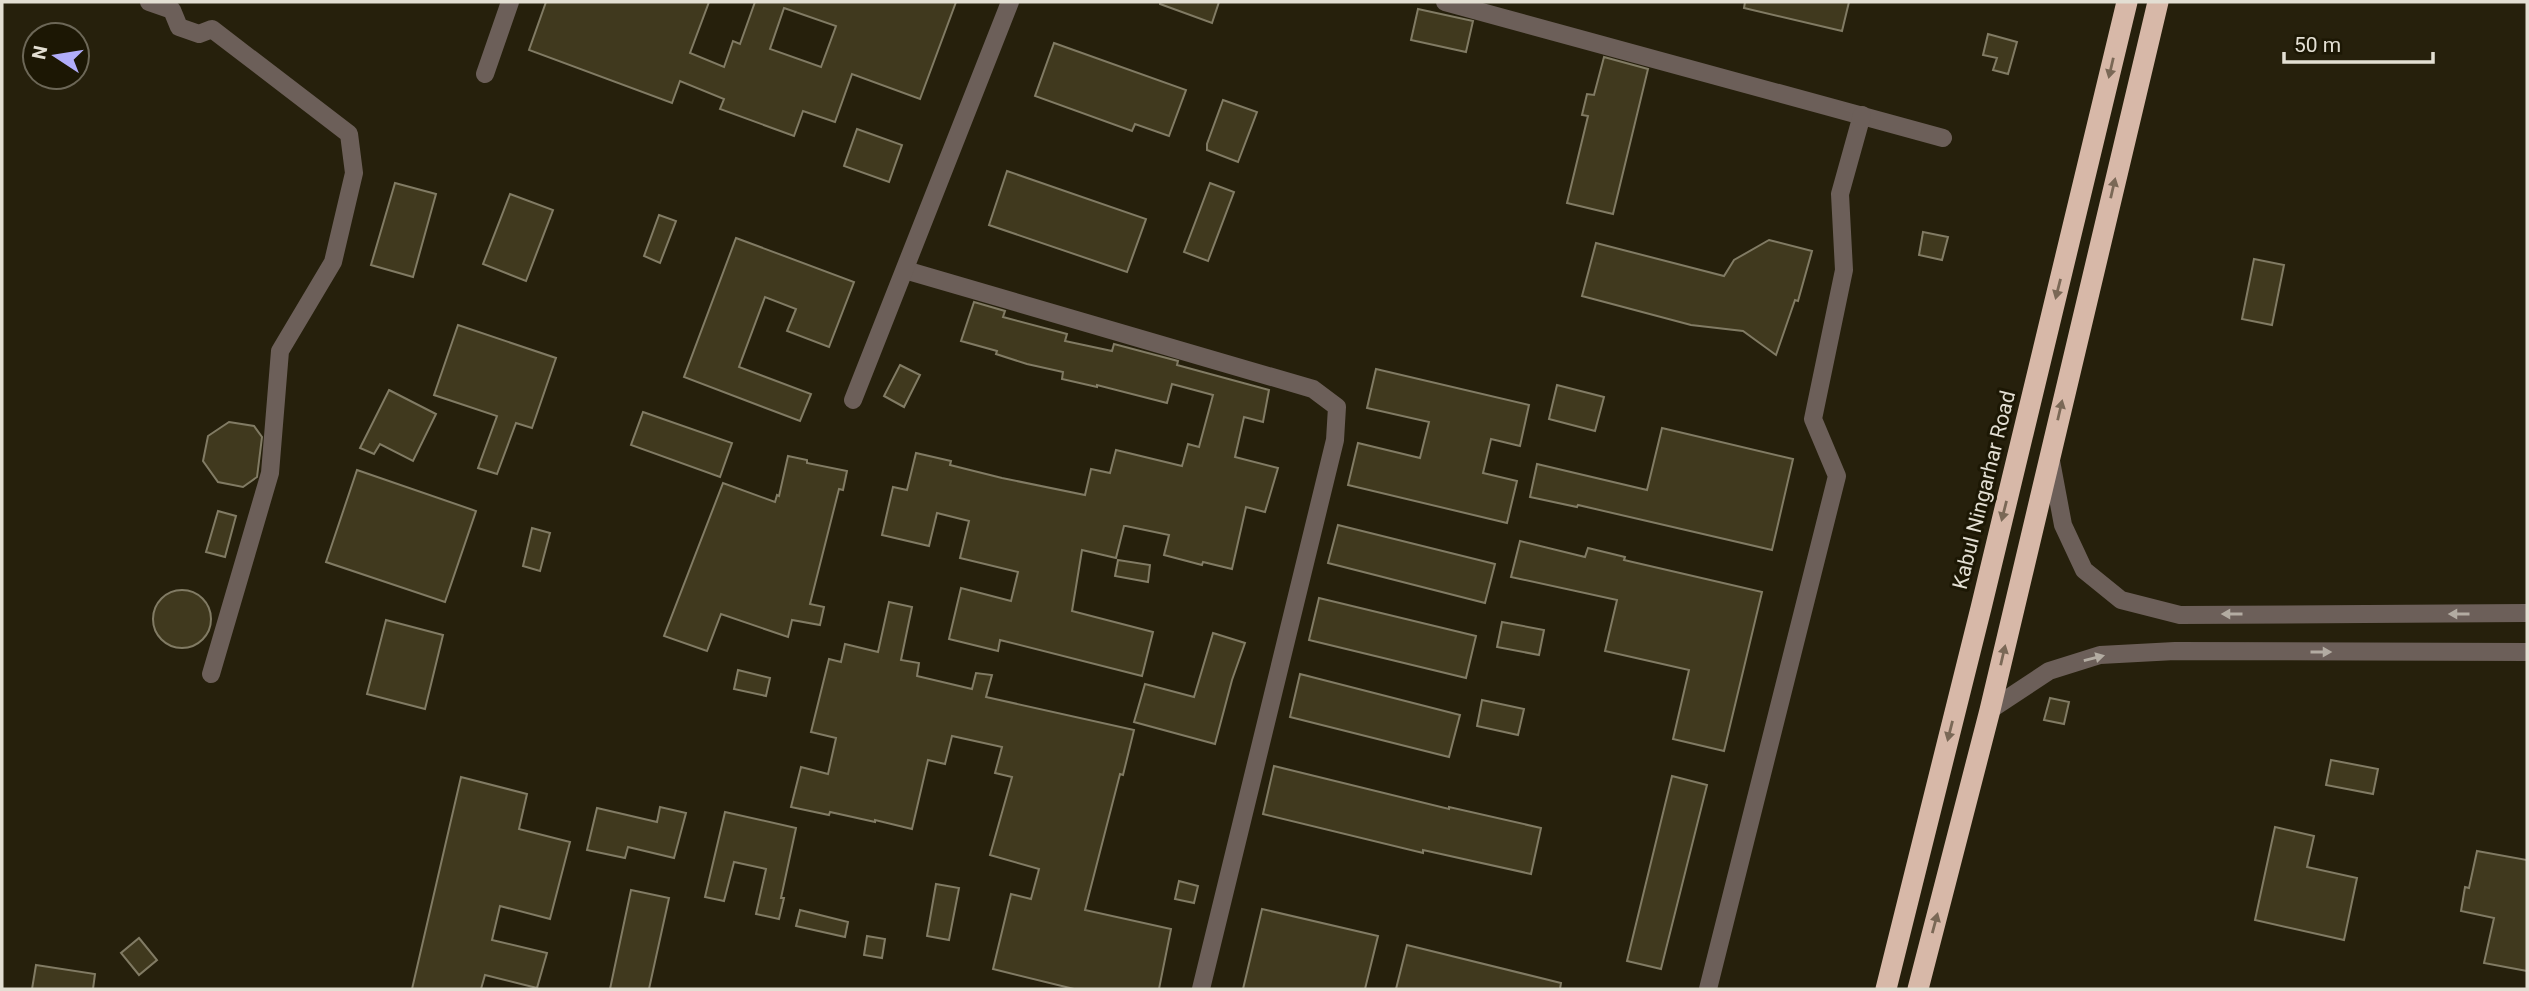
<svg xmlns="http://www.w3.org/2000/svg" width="2529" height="991" font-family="Roboto,sans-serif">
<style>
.building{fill:#40391e;stroke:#817b64;stroke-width:2;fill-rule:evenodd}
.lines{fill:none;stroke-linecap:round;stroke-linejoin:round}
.minor{stroke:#6c5f59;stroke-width:18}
.highway{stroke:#d7b8a8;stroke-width:21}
.oneway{fill:#7a6856}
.oneway2{fill:#b3aca2}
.labels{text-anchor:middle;stroke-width:6;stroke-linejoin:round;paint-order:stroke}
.street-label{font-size:21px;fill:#e3dfd3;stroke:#1c1704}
</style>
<rect width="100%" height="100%" fill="#26200c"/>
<g class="building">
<path d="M546 2H709L690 53 724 67 733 41 740 44 755 2H956L920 99 852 74 835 122 803 111 794 136 720 109 724 99 680 81 672 103 529 50ZM784 8 836 26 821 67 770 49Z"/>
<polygon points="1160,2 1219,2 1212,23 1160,4"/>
<polygon points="1745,2 1849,2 1842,31 1744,8"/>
<polygon points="1418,9 1473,21 1466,52 1411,40"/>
<polygon points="1988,34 2017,42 2008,74 1993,70 1997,58 1983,55"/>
<polygon points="1054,43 1186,90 1169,136 1135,124 1132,131 1035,96"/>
<polygon points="1604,57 1648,69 1613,214 1567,203 1588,116 1582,115 1587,94 1594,95"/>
<polygon points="1223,100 1257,112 1238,162 1207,150 1207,144"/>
<polygon points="857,129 902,145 889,182 844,166"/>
<polygon points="1007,171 1146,219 1127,272 989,225"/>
<polygon points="395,183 436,194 413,277 371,265"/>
<polygon points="1210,183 1234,192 1208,261 1184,252"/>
<polygon points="510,194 553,210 526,281 483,264"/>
<polygon points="659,215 676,221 660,263 644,256"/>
<polygon points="1923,232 1948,237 1942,260 1919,255"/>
<polygon points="736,238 854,282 829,347 787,331 796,309 765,297 739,367 811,394 800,421 684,377"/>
<polygon points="1769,240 1812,251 1798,301 1795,300 1776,355 1743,331 1691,325 1582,296 1596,243 1724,276 1734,260"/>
<polygon points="2254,259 2284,265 2272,325 2242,319"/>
<polygon points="974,302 1005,311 1003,317 1067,334 1065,341 1112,351 1114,344 1178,361 1177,365 1269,390 1263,422 1244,417 1235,457 1278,468 1265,512 1246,507 1232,569 1203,562 1202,565 1164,555 1169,535 1126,526 1124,526 1116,558 1082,550 1072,611 1153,632 1142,676 1000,640 998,651 949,639 961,588 1011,601 1018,572 960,558 969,521 937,513 929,546 882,535 893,487 907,490 916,453 951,461 950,465 1002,478 1085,495 1091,469 1110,473 1116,450 1182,466 1188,444 1199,447 1213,395 1172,384 1167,403 1097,385 1097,387 1062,379 1063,372 1027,364 996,354 997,351 961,341"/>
<polygon points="458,325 556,358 532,428 516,423 497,474 478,468 497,416 434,395"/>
<polygon points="900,365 920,375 904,407 884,396"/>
<polygon points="1376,369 1529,405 1520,446 1491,439 1483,473 1517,481 1507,523 1348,485 1358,443 1420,458 1429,422 1367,408"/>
<polygon points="1557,385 1604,397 1595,431 1549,419"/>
<polygon points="389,390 436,414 413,461 380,444 374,454 360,448"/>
<polygon points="643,412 732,443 720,477 631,445"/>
<polygon points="229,422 254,426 262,437 257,477 243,487 218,482 203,461 208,436"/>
<polygon points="1662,428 1793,459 1772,550 1578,505 1577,507 1530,497 1537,464 1647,490"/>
<polygon points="788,456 807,460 807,463 847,471 843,490 839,489 810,604 824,607 820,625 792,620 788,637 721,614 707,651 664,636 723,483 775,502 777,495 779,496"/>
<polygon points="357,470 476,511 445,602 326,562"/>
<polygon points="218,511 236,516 225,557 206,552"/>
<polygon points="1338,525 1495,564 1485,603 1328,563"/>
<polygon points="532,528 550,533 540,571 523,566"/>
<polygon points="1520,541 1585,557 1588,548 1625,557 1624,560 1762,592 1724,751 1673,739 1689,670 1605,651 1617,600 1511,577"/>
<polygon points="1118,560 1150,565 1148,582 1115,576"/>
<circle cx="182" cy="619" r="29"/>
<polygon points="1319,598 1476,636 1466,678 1309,640"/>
<polygon points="889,602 912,607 901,660 919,663 917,676 972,689 976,673 992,675 986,697 1134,730 1123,775 1120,774 1085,910 1171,929 1159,989 1074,989 993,969 1011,894 1031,899 1039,869 990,855 1012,777 995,773 1002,747 952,736 945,764 928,760 912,829 875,820 875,822 830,812 829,815 791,807 801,767 828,774 836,738 811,732 829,659 841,662 845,644 878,652"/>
<polygon points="386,620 443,635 425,709 367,694"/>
<polygon points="1502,622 1544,630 1539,655 1497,647"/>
<polygon points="1213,633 1245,643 1232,680 1215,744 1134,722 1145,684 1194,697"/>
<polygon points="738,670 770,678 766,696 734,689"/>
<polygon points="1300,674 1460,715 1449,757 1290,717"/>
<polygon points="2050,698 2069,702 2064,724 2044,720"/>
<polygon points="1482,700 1524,709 1518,735 1477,726"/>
<polygon points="2331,760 2378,769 2373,794 2326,785"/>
<polygon points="1274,766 1449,809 1449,807 1541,828 1531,874 1423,850 1423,853 1263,814"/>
<polygon points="1672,776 1707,785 1661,969 1627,961"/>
<polygon points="461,777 527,794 519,829 570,842 550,919 500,906 492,940 547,953 537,988 485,975 481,989 412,989"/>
<polygon points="660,807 686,813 674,858 628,847 625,858 587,850 597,808 657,822"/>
<polygon points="725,812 796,828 781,898 784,898 779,919 756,914 766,869 734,862 724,901 705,897"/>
<polygon points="2275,827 2314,836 2307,867 2357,878 2344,940 2255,920"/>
<polygon points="2477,851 2527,860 2527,971 2484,963 2494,918 2461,911 2465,887 2469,888"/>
<polygon points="1179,881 1198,886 1194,903 1175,899"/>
<polygon points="936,884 959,888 949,940 927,936"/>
<polygon points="631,890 669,898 649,989 610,989"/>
<polygon points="1262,909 1378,936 1365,989 1243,989"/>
<polygon points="800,910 848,922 845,937 796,926"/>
<polygon points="867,936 885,939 882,958 864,955"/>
<polygon points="139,938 157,960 139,975 121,953"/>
<polygon points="1407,945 1561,983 1560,989 1396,989"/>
<polygon points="36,965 95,974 93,989 32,989"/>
</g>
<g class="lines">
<g class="minor">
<polyline points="149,2 172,10 179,27 199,34 212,29 349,134 354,173 333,262 280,351 270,473 211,674"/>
<polyline points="1445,2 1943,138"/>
<polyline points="485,74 510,2"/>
<polyline points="905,270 1313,389 1337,407 1335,440 1201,989"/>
<polyline points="853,400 1010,2"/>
<polyline points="2051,461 2063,525 2084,570 2121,600 2180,615 2527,613"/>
<polyline points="1990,710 2049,671 2100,655 2175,651 2527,652"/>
<polyline points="1708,989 1837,476 1813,419 1844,270 1840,194 1862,115"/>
</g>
<g class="highway">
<polyline points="1886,989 1981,608 2127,2"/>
<polyline points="1918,989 1990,710 2158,2"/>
</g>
</g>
<defs><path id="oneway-solid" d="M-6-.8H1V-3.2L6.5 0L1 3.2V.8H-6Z" transform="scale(1.75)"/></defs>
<g class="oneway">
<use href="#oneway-solid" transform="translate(2111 68) rotate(103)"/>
<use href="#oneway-solid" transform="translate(2113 188) rotate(-77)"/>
<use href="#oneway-solid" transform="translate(2058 289) rotate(104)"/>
<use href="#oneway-solid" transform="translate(2060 410) rotate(-77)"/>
<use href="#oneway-solid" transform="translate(2004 511) rotate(104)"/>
<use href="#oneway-solid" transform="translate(2003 655) rotate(-77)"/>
<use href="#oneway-solid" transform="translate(1950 731) rotate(104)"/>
<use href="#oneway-solid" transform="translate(1935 923) rotate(-75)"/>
</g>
<g class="oneway2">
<use href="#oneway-solid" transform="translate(2232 614) rotate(180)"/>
<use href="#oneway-solid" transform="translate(2459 614) rotate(180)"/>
<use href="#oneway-solid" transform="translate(2321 652)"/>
<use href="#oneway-solid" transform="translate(2094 658) rotate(-14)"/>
</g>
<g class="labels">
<g class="street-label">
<text transform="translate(1984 490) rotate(-76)" y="7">Kabul Ningarhar Road</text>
</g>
</g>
<rect width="2529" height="991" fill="none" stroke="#e3dfd3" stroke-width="7"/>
<g transform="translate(56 56) rotate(282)"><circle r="33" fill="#1c1704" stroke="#6c6757" stroke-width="2"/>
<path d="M0-5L12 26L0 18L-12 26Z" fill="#b1adfa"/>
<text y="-10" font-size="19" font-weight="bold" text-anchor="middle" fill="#e3dfd3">N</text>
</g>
<path d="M2284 52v10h149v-10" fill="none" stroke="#e3dfd3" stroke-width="3.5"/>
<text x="2294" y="52" font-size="21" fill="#e3dfd3" stroke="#1c1704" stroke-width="5" paint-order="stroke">50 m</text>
</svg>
